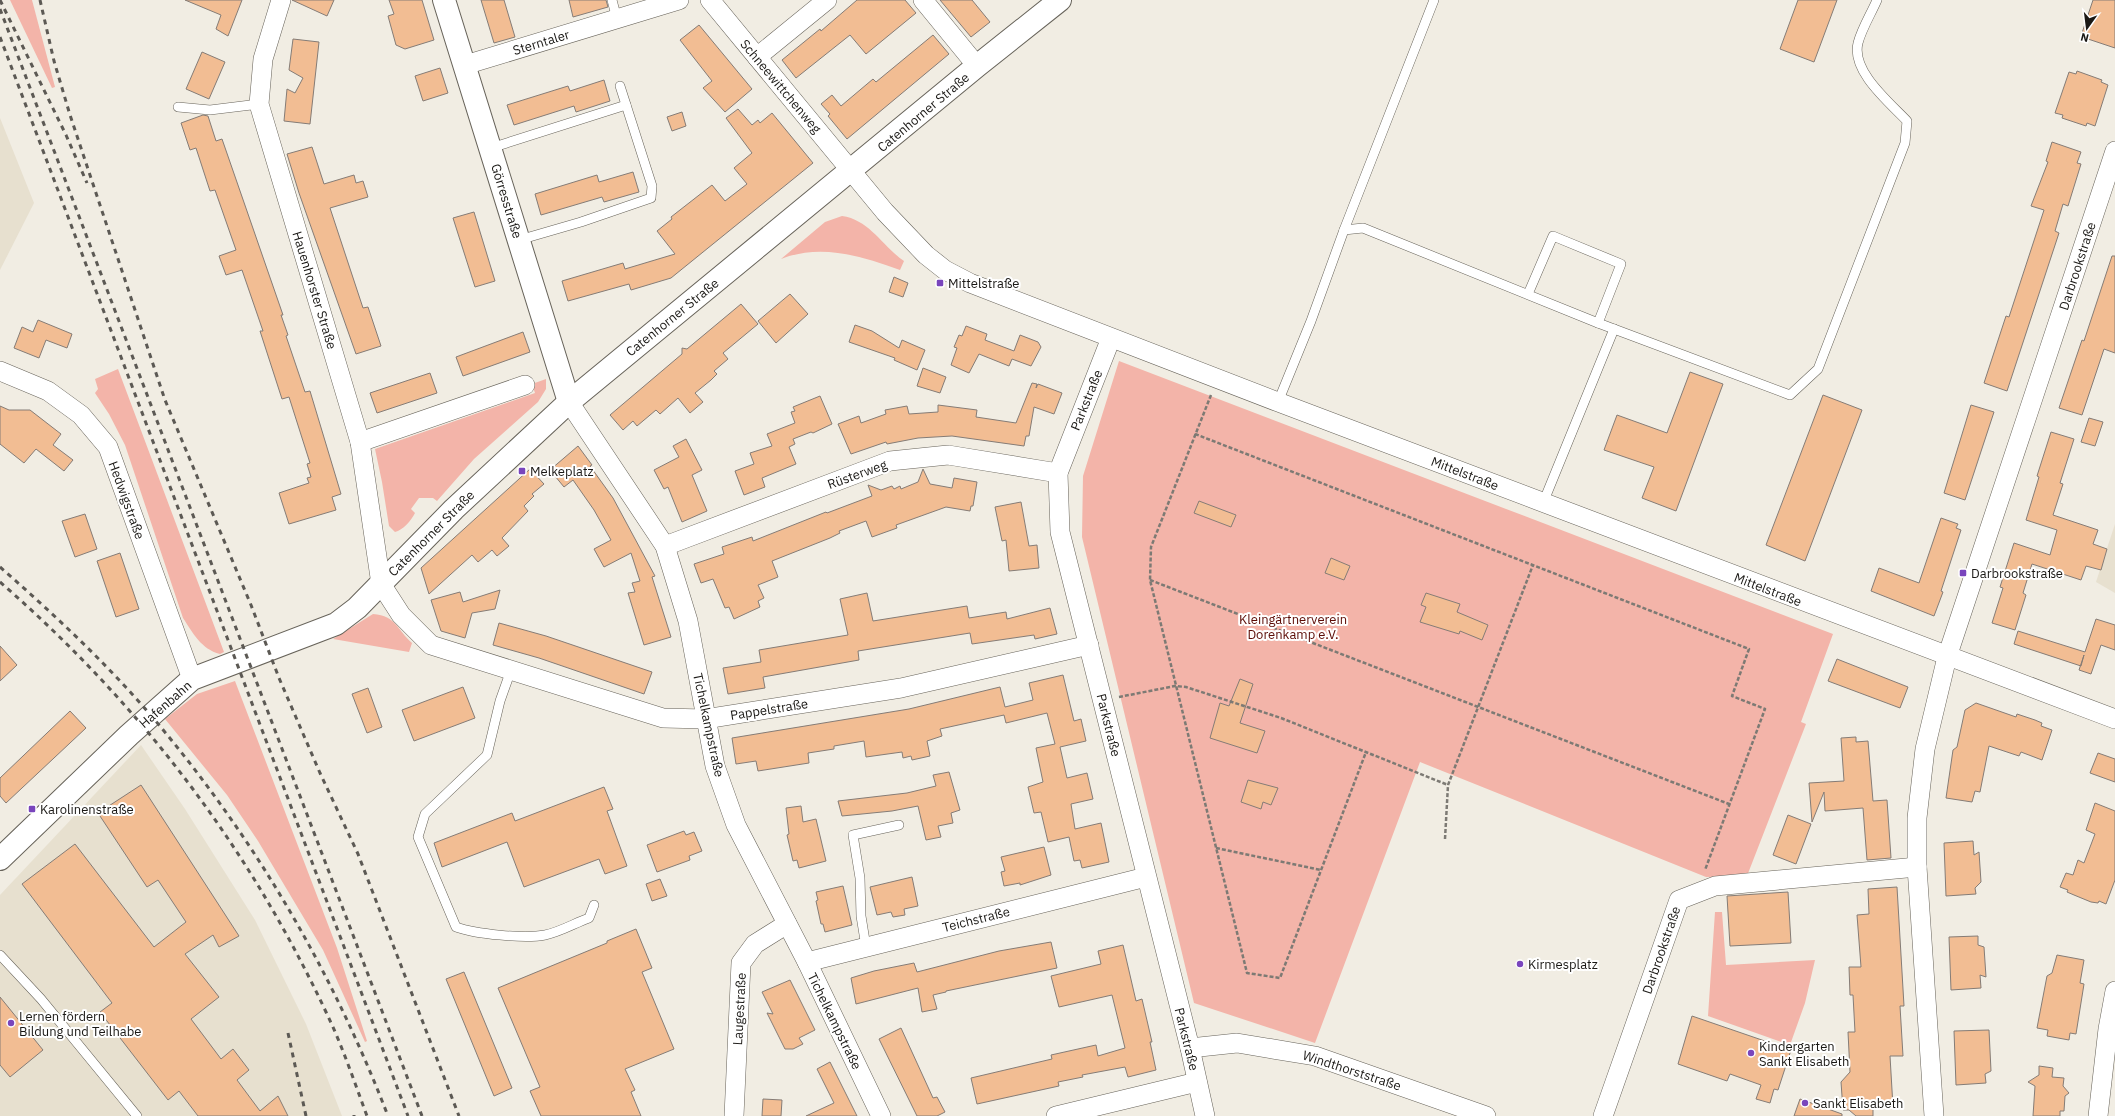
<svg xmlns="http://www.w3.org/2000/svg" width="2115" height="1116" font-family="'IBM Plex Sans',sans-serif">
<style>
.built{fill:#e7e0cf}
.green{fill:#f3b4a9}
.building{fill:#f2bd93;stroke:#857c76}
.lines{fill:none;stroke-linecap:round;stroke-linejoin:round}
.service-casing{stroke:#67635a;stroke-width:10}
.minor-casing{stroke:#67635a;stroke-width:20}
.tertiary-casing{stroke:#67635a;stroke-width:24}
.path{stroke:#7d7a74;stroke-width:2.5;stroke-dasharray:4 2;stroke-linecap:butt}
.service{stroke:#fff;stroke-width:9}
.minor{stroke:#fff;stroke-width:19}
.tertiary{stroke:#fff;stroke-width:22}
.rail{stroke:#5c5954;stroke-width:3;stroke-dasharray:5 5;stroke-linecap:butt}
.poi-dot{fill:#7945bc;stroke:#fff;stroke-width:1.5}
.labels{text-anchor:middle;stroke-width:4;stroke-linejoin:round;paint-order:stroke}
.street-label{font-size:13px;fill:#1a1815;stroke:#fff}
.poi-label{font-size:13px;fill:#1a1815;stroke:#fff;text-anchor:start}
.park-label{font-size:13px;fill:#5c0c06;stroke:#fff}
</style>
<rect width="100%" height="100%" fill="#f1ede3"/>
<g class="built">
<polygon points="0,118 34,203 0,270"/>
<polygon points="2115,524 2115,593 2096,582"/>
<polygon points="141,745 185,809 255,920 306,1024 342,1116 0,1116 0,895"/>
</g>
<g class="green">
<polygon points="10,0 32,0 55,87 52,88"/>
<path d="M842 216C870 220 882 246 904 261L900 270C861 256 821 243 781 259L825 222Z"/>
<polygon points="1119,361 1833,634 1801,722 1806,724 1747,876 1706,877 1420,762 1315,1043 1194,1003 1082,537 1083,476"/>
<path d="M118 369 224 652 220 654C201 649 193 633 183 618L125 445 109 414 95 393 98 389 95 379Z"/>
<path d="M546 379V389L538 402 474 459 437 501 433 498H419L411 509 415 513C411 521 403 530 395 532L389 526 382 482 375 449 535 393 532 384Z"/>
<path d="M373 614C397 616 397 630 412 643L409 652 333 639Z"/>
<polygon points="235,681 337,948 367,1041 365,1042 323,950 258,841 227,795 165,719 197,694"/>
<polygon points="1715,912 1722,912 1726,965 1815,960 1805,1003 1790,1045 1708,1016"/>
</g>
<g class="building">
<polygon points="185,0 242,0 228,36 216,29 221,15"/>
<polygon points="292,0 334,0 327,16"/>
<polygon points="389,0 422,0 434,40 405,49 396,45 388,16 394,14"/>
<polygon points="481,0 504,0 515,37 494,43"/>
<polygon points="569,0 606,0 608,7 573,17"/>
<polygon points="857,0 905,0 916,13 866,54 850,35 796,78 782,60 820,29 821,31"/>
<polygon points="940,0 972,0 990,22 971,37"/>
<polygon points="1798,0 1837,0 1814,62 1780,49"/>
<polygon points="2093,0 2115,0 2115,48 2088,39 2089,36 2082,33"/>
<polygon points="699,25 752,89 725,112 703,88 712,81 680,40"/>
<polygon points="933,35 949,54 847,139 828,116 830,114 821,104 832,95 841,106 873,79 876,82"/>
<polygon points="293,39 319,42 310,124 284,121 287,89 295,93 303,78 289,70"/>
<polygon points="202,52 225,62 209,99 186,89"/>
<polygon points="440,68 448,93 423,101 415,76"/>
<polygon points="2077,71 2102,80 2101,82 2108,85 2095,126 2087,123 2086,126 2062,118 2063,115 2055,113 2069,72 2076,74"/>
<polygon points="604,80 610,101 576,112 574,106 514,125 507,105 568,86 570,91"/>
<polygon points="738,109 752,125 758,120 760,123 772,113 813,163 671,278 631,290 629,284 568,301 562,281 623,263 625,269 675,254 657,231 672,219 671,217 712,185 725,201 747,184 734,168 752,153 726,118"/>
<polygon points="682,112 686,126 672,131 667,117"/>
<polygon points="203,115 208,116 216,141 222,139 283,315 281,315 288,335 286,336 305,392 310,391 341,494 332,497 336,510 289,524 279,493 309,483 307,478 311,477 307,464 310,463 289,397 282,399 260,331 263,331 242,270 226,275 219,256 236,250 215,190 210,191 196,148 190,150 181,123"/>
<polygon points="2052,142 2081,152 2077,163 2081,164 2068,206 2063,204 2055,231 2059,233 2007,391 1984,383 2006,316 2009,317 2044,210 2031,206 2048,162 2046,161"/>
<polygon points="312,147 324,184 354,175 356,183 363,181 368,197 330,208 363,308 368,307 381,346 356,354 299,193 287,154"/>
<polygon points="633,172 639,192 604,202 602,197 541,215 535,194 597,175 599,182"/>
<polygon points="474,212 495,281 475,287 453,218"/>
<polygon points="2112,256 2115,256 2115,353 2104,349 2082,415 2059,408 2082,340 2084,341"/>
<polygon points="894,277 908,283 903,297 889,292"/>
<polygon points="790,294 808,314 776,343 758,321"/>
<polygon points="741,304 758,324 723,353 728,359 714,371 717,374 711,380 695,393 703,402 690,413 678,398 660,414 656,410 637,426 633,421 623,430 610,415 682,354 682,348 687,349"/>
<polygon points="38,320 72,334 67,348 46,340 39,358 14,348 22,327 33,332"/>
<polygon points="855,325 872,331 899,348 902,340 925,350 917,370 894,360 895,358 849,342"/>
<polygon points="966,326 987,334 985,340 1014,351 1020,335 1038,342 1041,347 1031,366 1012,359 1009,366 979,354 969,373 951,365 957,348 954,347 959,335 962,336"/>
<polygon points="523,332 530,352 463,376 456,357"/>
<polygon points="923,368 946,377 940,393 917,386"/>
<polygon points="1690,372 1723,384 1676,511 1642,498 1654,467 1604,450 1617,415 1667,433"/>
<polygon points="430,373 437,393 377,413 370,393"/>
<polygon points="1032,383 1037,384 1036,388 1038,384 1062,393 1054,414 1034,407 1029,436 1026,436 1024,446 952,436 918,438 887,444 886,442 851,454 838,424 859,416 861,423 886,414 885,410 907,406 909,414 938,412 938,405 977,410 976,417 1016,423"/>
<polygon points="1823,395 1862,410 1805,561 1766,545"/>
<polygon points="820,396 832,424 813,433 811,432 793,439 795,444 789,447 796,464 762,478 765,487 744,495 735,471 754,464 750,453 772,446 767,434 795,423 791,412 795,411 793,407"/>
<polygon points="1971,405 1994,412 1965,500 1944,493"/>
<polygon points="0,406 9,410 30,410 61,434 53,445 73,460 64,471 36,449 24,463 0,444"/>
<polygon points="2089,418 2103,422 2095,446 2081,442"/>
<polygon points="2051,432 2074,439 2060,483 2063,484 2053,515 2098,530 2093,544 2107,549 2101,570 2086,566 2081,580 2032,564 2023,593 2026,595 2015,630 1992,623 2003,588 2000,587 2014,543 2050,555 2057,530 2026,520 2039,477 2037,476"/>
<polygon points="686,439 702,470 692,475 707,511 682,522 668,487 664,489 654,470 679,457 673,446"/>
<polygon points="578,446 592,465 590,466 613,498 655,576 652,577 671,637 644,645 628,593 635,592 632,583 640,581 631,553 604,567 594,549 611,540 594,510 573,480 564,487 550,470"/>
<polygon points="530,469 544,484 532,494 534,496 524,506 528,511 502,538 509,546 497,556 492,550 478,562 472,555 429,594 421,568"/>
<polygon points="923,469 930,484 952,488 954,478 977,482 973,506 971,506 970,511 946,507 896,525 897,528 872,537 866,521 839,531 840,533 830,538 772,561 778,577 758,585 764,598 758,601 760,607 734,619 729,607 725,608 713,579 701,583 694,564 724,554 722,547 752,537 753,541 826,512 827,513 872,496 868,485 881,490 892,486 894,489 900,486 901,489 918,482"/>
<polygon points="1199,501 1236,515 1231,527 1194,513"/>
<polygon points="1021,502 1029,546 1037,545 1039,568 1009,571 1006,540 1002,541 995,507"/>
<polygon points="85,514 97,549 75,557 62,521"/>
<polygon points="1941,518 1958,524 1956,528 1961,530 1941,591 1943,592 1934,616 1871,591 1879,568 1919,583"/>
<polygon points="120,553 139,609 116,617 97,561"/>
<polygon points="1331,558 1350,566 1344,580 1325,573"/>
<polygon points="500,590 495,609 472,613 465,638 441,631 431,600 460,592 463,602"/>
<polygon points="867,593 873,621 967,606 969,618 1006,612 1007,619 1050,608 1057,634 1035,639 1034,635 972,644 970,633 858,651 859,660 763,677 765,688 728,694 723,668 761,662 759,650 848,635 840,599"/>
<polygon points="1426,593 1460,604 1457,612 1488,625 1482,640 1460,631 1459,634 1420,622 1426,607 1421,605"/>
<polygon points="2096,619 2115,625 2115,650 2101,645 2091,674 2079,670 2084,655 2081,666 2014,644 2018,631 2085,652"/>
<polygon points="499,623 546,636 652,672 644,694 539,658 493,645"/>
<polygon points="0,646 17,665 0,681"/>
<polygon points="1837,659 1908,687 1900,708 1828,681"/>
<polygon points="1063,675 1074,721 1081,719 1086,741 1060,747 1067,778 1087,773 1093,799 1071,804 1075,829 1101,823 1109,862 1082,868 1080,860 1074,861 1069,837 1048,842 1041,812 1034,813 1028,787 1043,782 1036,748 1055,744 1047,713 1006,723 1004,715 940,729 942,736 927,741 930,756 912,760 911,756 903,758 902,752 866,757 864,741 834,746 834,749 808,753 809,763 758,771 756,761 736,764 732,738 909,709 1000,687 1005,707 1033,700 1029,683"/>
<polygon points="1240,679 1253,684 1240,723 1265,731 1257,753 1210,738 1220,703 1229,706"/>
<polygon points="463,687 475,718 414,741 402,710"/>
<polygon points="368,688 382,727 367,733 352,694"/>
<polygon points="1976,703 2016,717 2017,714 2035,720 2042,723 2041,726 2052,730 2042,760 2021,752 2019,756 1989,746 1980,792 1975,791 1972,802 1946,798 1953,750 1957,747 1965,710"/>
<polygon points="70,711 86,728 6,803 0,796 0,778"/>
<polygon points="1856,737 1856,742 1868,741 1873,801 1887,800 1891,858 1867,860 1863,808 1825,811 1824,792 1812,822 1809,783 1844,781 1841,738"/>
<polygon points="2098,753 2115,759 2115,782 2090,773"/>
<polygon points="949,772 960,810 951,813 953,823 938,826 941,837 926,840 918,806 892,811 842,816 838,801 907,793 936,786 933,775"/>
<polygon points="1248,780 1278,788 1271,805 1263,802 1261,809 1241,802"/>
<polygon points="141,785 239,936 219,947 213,935 185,954 219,997 191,1019 221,1059 233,1049 249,1070 237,1080 260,1111 278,1096 288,1116 198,1116 179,1091 168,1100 100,1012 112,1003 22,884 75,844 154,947 186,922 158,880 147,887 98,813"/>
<polygon points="604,787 613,809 607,811 627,866 605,874 599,859 524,887 507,842 442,867 434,843 512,813 515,821"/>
<polygon points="2095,803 2115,811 2115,880 2106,904 2099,901 2098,903 2091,902 2074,895 2067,892 2068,890 2060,887 2066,873 2073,875 2078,860 2084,863 2095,834 2086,830"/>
<polygon points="801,806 803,822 816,819 826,861 799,868 797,860 793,861 787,835 789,834 786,808"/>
<polygon points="1788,815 1811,824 1796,864 1773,855"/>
<polygon points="684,831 686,835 694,832 702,851 689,856 690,860 657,872 647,845"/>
<polygon points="1973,841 1974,855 1979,852 1981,882 1975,888 1976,894 1946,896 1944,843"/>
<polygon points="1044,847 1051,875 1020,885 1020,883 1004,886 1001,872 1005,871 1001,857"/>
<polygon points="912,877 918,906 904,909 905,915 893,917 891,912 877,915 870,887"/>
<polygon points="660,879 667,896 652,901 646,884"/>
<polygon points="843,886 852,925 825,932 823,924 821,924 816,901 818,900 816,892"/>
<polygon points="1897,887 1904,1006 1900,1006 1903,1056 1890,1056 1893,1107 1873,1108 1873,1116 1856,1116 1849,1110 1843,1110 1841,1082 1850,1072 1848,1032 1855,1032 1853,995 1850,995 1849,967 1861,967 1857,915 1869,914 1868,889"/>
<polygon points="1788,892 1791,943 1730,946 1727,896"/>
<polygon points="636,929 652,968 642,972 674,1049 625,1069 635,1090 631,1092 641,1116 541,1116 530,1091 540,1087 498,988 607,943 607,941"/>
<polygon points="1978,936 1978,945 1984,947 1986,977 1980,975 1981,988 1951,990 1949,937"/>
<polygon points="1051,942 1057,968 946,991 946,992 933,995 937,1009 922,1012 918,988 856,1004 851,978 874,971 914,963 917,972 999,951"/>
<polygon points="1123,945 1136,1001 1142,999 1152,1042 1150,1042 1156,1070 1128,1077 1125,1067 1082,1075 1083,1077 1058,1082 1059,1086 977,1104 971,1078 1052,1059 1051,1055 1096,1045 1098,1056 1125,1048 1112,995 1059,1007 1051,976 1101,964 1098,951"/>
<polygon points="2057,955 2084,960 2080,983 2084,984 2076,1034 2070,1033 2069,1040 2047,1036 2048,1030 2037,1028 2047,976 2052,973"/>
<polygon points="464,972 512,1088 494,1096 446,979"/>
<polygon points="790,980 815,1030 799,1038 803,1044 793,1049 785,1049 767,1013 773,1014 762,992"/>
<polygon points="0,997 43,1050 10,1077 0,1065"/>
<polygon points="1692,1016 1791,1050 1778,1090 1774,1089 1770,1103 1756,1099 1761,1085 1730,1074 1727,1081 1678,1064"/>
<polygon points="901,1028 933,1098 937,1097 945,1112 937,1116 917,1116 879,1039"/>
<polygon points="1989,1030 1991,1071 1985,1074 1986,1083 1956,1085 1954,1031"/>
<polygon points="830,1062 857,1116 806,1116 834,1103 817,1069"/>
<polygon points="2039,1066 2053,1068 2052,1077 2064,1078 2063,1086 2069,1093 2065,1096 2064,1111 2060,1111 2060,1116 2033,1116 2035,1086 2028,1082 2039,1075"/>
<polygon points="763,1099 782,1100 781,1116 762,1116"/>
<polygon points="1800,1099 1842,1114 1842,1116 1794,1116"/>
</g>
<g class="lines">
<defs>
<g id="service">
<polyline points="612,0 617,19"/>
<polyline points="178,107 210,110 259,104"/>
<polyline points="491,148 626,105"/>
<polyline points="1344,230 1434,0"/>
<polyline points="519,240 581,222 651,198 652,186 620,86"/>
<path d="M1598 323 1790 395 1818 369 1905 143 1907 121C1889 102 1851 71 1858 43 1862 28 1871 14 1877 0"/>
<polyline points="1278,402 1311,321 1344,230 1363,228 1598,323 1621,264 1553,236 1528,294"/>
<polyline points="1543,503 1614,329"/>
<path d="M511 670 500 701 487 755 425 814 418 837 456 927C475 934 525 939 545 935 560 932 575 923 589 918L594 905"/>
<polyline points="866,947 861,916 860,878 853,835 899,825"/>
<polyline points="0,955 41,999 137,1116"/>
</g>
<g id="minor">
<polyline points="281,0 263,59 259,104 360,442 381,584 401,615 431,645 663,718 705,719 901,688 1089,645"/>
<polyline points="710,0 885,212 926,255 945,270 970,283 1278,402 2115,719"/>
<polyline points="923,0 977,66"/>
<polyline points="757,57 827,0"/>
<polyline points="465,65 679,0"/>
<polyline points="1111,338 1058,473 1060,532 1190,1048 1205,1116"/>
<polyline points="0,371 48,391 81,415 108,447 192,679"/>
<polyline points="569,402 665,546 688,621 715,766 736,825 807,962 881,1116"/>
<polyline points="360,442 525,385"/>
<polyline points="665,546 890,461 948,455 1058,473"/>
<polyline points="807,962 1146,877"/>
<polyline points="1190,1048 1237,1043 1315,1056 1486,1116"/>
<polyline points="734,1116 741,963 755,944 787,924"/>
<polyline points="1056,1116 1197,1082"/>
<polyline points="1603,1116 1679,900 1715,886 1917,867"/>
<polyline points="1934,1116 1917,867 1917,818 1925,749 1947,657 2115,151"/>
<polyline points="2098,1116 2108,1029 2115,991"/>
</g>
<g id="tertiary">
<polyline points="444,0 569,402"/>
<polyline points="0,859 129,735 192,679 336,624 357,608 454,509 569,402 977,66 1060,0"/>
</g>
</defs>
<use href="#service" class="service-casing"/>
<use href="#minor" class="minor-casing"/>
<use href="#tertiary" class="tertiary-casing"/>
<g class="path">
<polyline points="1211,395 1151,547 1150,580 1247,973 1280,978 1366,752"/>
<polyline points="1195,434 1749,649 1732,696 1765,709 1705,870"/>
<polyline points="1150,580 1729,804"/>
<polyline points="1119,697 1175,686 1186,687 1281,718 1448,785"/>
<polyline points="1445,839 1448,785 1533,565"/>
<polyline points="1216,848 1321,870"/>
</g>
<use href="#service" class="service"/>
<use href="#minor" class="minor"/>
<use href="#tertiary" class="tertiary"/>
<g class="rail">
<polyline points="0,0 66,135 87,183"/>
<polyline points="40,0 54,61 70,115 165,400 251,605 279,678 320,773 358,854 459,1116"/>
<polyline points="0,9 422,1116"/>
<polyline points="0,37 408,1116"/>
<path d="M0 567C58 618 115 671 164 731 260 847 334 976 388 1116"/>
<path d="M0 582C140 704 247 844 326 1012 342 1045 354 1081 367 1116"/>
<polyline points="288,1033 306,1116"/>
<polyline points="354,1115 354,1116"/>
</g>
</g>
<g class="poi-dot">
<rect x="936" y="279" width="8" height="8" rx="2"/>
<rect x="518" y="467" width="8" height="8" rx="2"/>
<rect x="1959" y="569" width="8" height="8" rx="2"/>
<rect x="28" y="805" width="8" height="8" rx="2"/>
<circle cx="1520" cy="964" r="4"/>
<circle cx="11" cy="1023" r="4"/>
<circle cx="1751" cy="1053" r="4"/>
<circle cx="1805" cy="1103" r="4"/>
</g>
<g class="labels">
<g class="street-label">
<text transform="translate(541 42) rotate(-17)" y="5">Sterntaler</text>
<text transform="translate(781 86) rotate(50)" y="5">Schneewittchenweg</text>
<text transform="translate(923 112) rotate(-40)" y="5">Catenhorner Straße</text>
<text transform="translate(507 201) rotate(73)" y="5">Görresstraße</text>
<text transform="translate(2077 266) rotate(-72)" y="5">Darbrookstraße</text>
<text transform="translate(315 290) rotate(73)" y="5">Hauenhorster Straße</text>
<text transform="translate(672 317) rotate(-39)" y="5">Catenhorner Straße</text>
<text transform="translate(1086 400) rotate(-68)" y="5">Parkstraße</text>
<text transform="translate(1465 473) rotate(21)" y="5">Mittelstraße</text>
<text transform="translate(857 474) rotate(-20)" y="5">Rüsterweg</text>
<text transform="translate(127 500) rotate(70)" y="5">Hedwigstraße</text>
<text transform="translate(431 533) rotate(-45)" y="5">Catenhorner Straße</text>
<text transform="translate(1768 589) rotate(21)" y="5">Mittelstraße</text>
<text transform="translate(165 704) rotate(-41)" y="5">Hafenbahn</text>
<text transform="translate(769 709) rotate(-9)" y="5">Pappelstraße</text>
<text transform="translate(709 725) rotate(78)" y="5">Tichelkampstraße</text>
<text transform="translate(1109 725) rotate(76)" y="5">Parkstraße</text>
<text transform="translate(976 919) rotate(-14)" y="5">Teichstraße</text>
<text transform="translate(1661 950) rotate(-71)" y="5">Darbrookstraße</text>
<text transform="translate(739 1009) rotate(-87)" y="5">Laugestraße</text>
<text transform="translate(835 1021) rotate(64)" y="5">Tichelkampstraße</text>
<text transform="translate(1187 1039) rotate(76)" y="5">Parkstraße</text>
<text transform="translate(1352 1070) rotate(18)" y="5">Windthorststraße</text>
</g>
<g class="poi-label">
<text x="948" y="288">Mittelstraße</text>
<text x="530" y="476">Melkeplatz</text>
<text x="1971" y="578">Darbrookstraße</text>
<text x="40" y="814">Karolinenstraße</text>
<text x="1528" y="969">Kirmesplatz</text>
<text x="19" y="1021">Lernen fördern<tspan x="19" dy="15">Bildung und Teilhabe</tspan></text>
<text x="1759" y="1051">Kindergarten<tspan x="1759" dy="15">Sankt Elisabeth</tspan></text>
<text x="1813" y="1108">Sankt Elisabeth</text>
</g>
<g class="park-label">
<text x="1293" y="624">Kleingärtnerverein<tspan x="1293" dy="15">Dorenkamp e.V.</tspan></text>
</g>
</g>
<g transform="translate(2087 28) rotate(194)" stroke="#ffffff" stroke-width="3" paint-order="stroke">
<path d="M0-3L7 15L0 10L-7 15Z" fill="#1a1815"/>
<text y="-6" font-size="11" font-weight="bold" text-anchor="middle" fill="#1a1815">N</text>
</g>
</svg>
